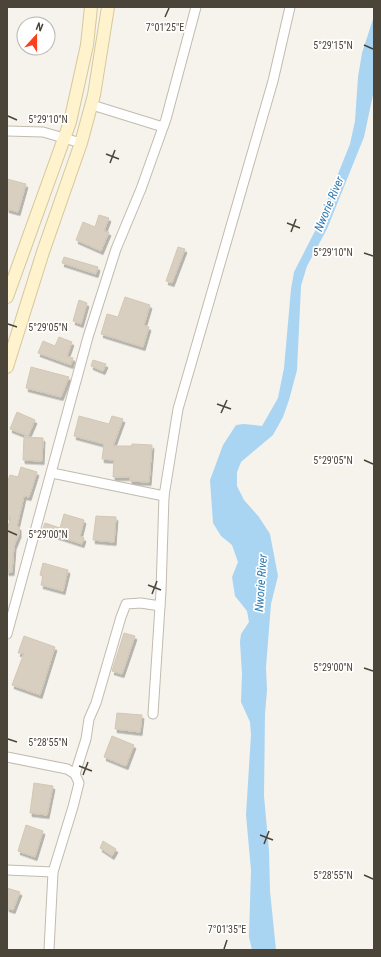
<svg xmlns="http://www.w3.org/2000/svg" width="381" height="957" font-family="'Roboto Condensed',sans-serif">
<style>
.water{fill:#a9d4f2}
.building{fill:#d8cfc1;stroke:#d3c7b4;filter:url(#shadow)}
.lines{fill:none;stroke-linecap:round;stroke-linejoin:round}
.street-casing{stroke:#c2bbae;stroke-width:11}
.secondary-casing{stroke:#d6c79b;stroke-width:14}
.street{stroke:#fff;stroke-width:9}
.secondary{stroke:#fff3cd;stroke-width:12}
.ticks{fill:none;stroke:#4b4439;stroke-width:1.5}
.labels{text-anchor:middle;stroke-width:3.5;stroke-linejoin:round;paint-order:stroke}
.water-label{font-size:12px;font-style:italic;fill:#2e7ab2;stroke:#fff}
.ticks-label{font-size:10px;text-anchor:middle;fill:#4b4439;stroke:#fff;stroke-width:3.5;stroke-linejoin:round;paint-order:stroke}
</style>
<defs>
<filter id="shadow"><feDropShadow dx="2" dy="3.5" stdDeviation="0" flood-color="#0004"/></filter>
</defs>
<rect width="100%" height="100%" fill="#f6f3ec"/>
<polygon class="water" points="374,16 374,90 364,137 327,229 307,266 301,286 297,370 289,400 283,417 273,435 241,462 237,472 237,486 244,500 259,517 270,534 278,576 271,604 266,667 267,690 265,714 264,796 269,851 270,891 276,950 252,950 249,937 251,870 246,815 251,735 250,722 241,702 242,674 240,642 241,634 249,622 247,611 235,596 232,577 238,562 232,545 221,536 213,523 210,480 223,445 236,425 244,424 262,426 278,398 284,368 291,289 294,272 315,231 350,144 355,121 358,77 362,53"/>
<g class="building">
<polygon points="7,179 26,184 18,212 7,209"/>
<polygon points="99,215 109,218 104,231 109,232 101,251 76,240 83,222 95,227"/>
<polygon points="178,247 185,249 172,283 166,281"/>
<polygon points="64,257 98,267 96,274 62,263"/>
<polygon points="125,297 150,305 144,325 149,327 143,347 101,334 107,314 118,317"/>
<polygon points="79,300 87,303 81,324 73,321"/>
<polygon points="59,337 72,342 67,356 73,358 71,365 38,353 43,341 55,346"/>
<polygon points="93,360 106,364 103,371 91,366"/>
<polygon points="31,367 69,377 61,397 26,388"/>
<polygon points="17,412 35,420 28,436 10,429"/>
<polygon points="79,416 109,424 112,416 123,419 113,446 132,446 132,444 152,445 149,482 130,481 130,477 113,477 114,460 102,459 104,444 74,436"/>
<polygon points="24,437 43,438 42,461 23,460"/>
<polygon points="21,467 37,472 29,497 24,496 17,526 19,527 19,534 14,546 12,572 7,572 7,528 11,518 7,517 7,483 10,475 18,477"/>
<polygon points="64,514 84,520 80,536 84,538 82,544 42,531 45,523 60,528"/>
<polygon points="96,516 116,517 114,542 93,540"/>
<polygon points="43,563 68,570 63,591 41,585 43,576 40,575"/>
<polygon points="124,633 135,636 122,674 112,671"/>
<polygon points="24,636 55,647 40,695 12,685 24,653 18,653"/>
<polygon points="117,713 142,715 140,732 115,729"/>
<polygon points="112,736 134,745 126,766 104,757"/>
<polygon points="34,783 53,786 47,815 30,813"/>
<polygon points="26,825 43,831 35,857 18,851"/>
<polygon points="103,841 116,849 112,856 100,848"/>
<polygon points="7,888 20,892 13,910 7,908"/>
</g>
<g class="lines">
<defs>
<g id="street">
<polyline points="92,105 163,127"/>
<polyline points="7,131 43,132 81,143"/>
<polyline points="52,473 164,496 178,409 273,81 290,7"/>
<polyline points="7,634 88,337 116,249 141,189 166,119 196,7"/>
<polyline points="153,714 161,591 164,496"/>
<polyline points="7,757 67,769 75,774 79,783 73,807 53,872 49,950"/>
<polyline points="75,774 86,739 89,719 96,703 121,617 126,604 141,603 160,606"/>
<polyline points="7,870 53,872"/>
</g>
<g id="secondary">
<polyline points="7,297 70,122 87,45 91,7"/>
<polyline points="7,367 43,252 81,143 94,95 108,7"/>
</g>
</defs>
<use href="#street" class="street-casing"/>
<use href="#secondary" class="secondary-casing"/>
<use href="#street" class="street"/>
<use href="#secondary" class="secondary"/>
</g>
<path class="ticks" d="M165 17 169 8M364 45 373 49M8 116 17 120M106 154 119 159M110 163 115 150M287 223 300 228M291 232 296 219M364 253 373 256M8 324 17 327M217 404 231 409M221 413 227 400M364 460 373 464M8 531 17 535M148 585 161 590M152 594 157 581M364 668 373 671M8 739 17 742M79 766 92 771M83 775 88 762M260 835 273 840M264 844 269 831M364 875 373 879M224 949 227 940"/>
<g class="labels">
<g class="water-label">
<text transform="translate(329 204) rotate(-67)" y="4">Nworie River</text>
<text transform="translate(261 583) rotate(-86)" y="4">Nworie River</text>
</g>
</g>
<g class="ticks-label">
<text x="165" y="31">7°01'25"E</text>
<text x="333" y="49">5°29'15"N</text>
<text x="48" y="123">5°29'10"N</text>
<text x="333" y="256">5°29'10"N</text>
<text x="48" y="331">5°29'05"N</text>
<text x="333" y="464">5°29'05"N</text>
<text x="48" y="538">5°29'00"N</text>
<text x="333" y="671">5°29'00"N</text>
<text x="48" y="746">5°28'55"N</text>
<text x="333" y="879">5°28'55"N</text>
<text x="227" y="933">7°01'35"E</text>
</g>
<rect width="381" height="957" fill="none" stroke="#4b4439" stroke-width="16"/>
<g transform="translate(36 36) rotate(21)"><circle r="19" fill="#ffffff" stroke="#b7b4b0"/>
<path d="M0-3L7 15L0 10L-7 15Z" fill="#fc3f1d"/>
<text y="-6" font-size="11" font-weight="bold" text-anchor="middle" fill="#4b4439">N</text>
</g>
</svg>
